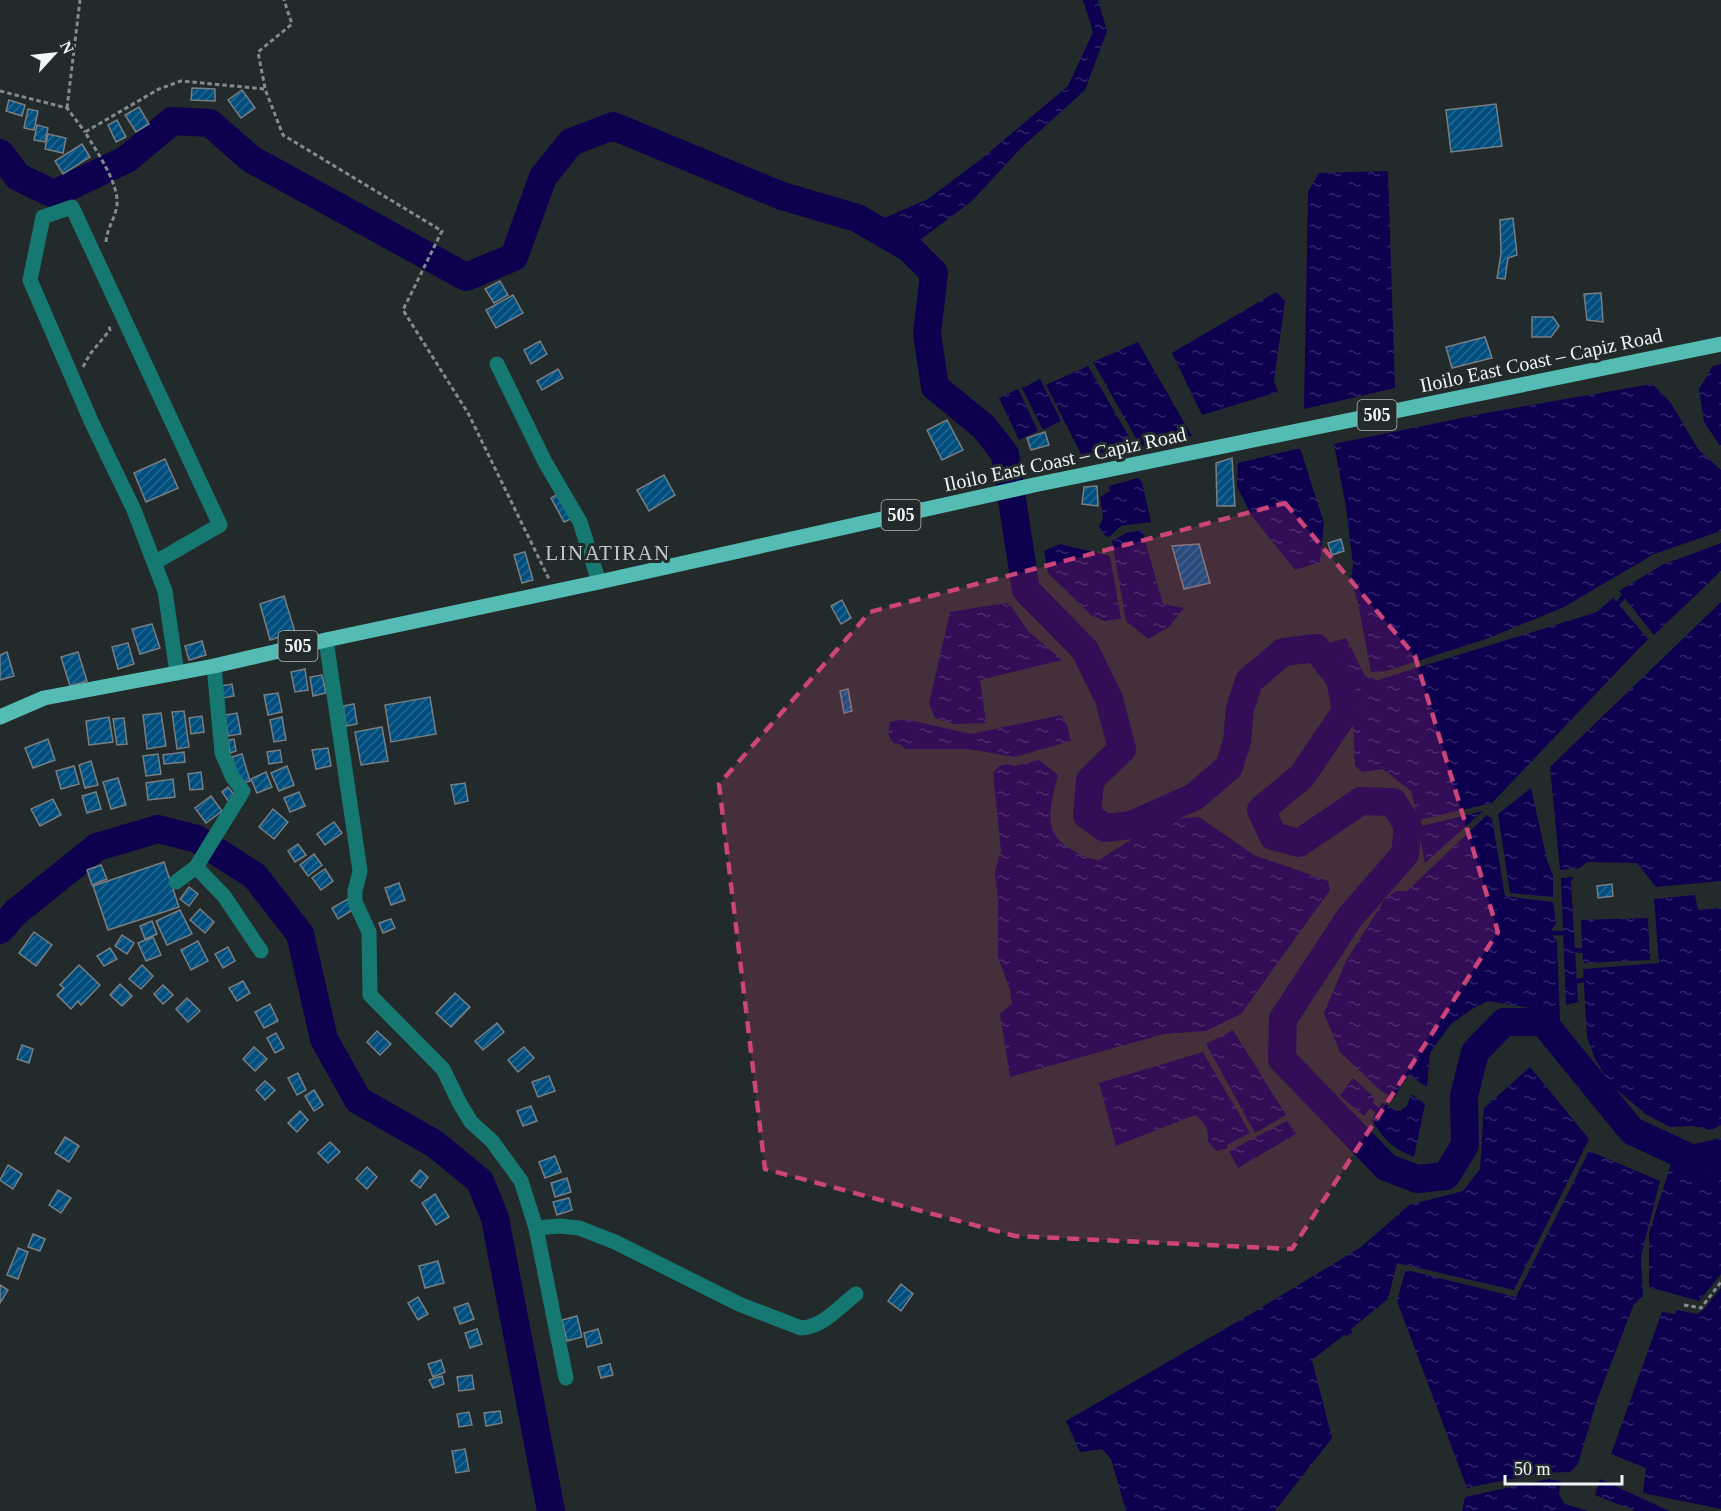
<svg xmlns="http://www.w3.org/2000/svg" width="1721" height="1511" font-family="Georgia,serif">
<style>
.water{fill:url(#water-ripples)}
.lines{fill:none;stroke-linecap:round;stroke-linejoin:round}
.stream{stroke:#0d004f;stroke-width:4.5}
.river{stroke:#0d004f;stroke-width:28}
.building{fill:url(#building-hatch);stroke:#787e82;stroke-width:1.5}
.path{stroke:#858b8c;stroke-width:3;stroke-dasharray:4.5 3;stroke-linecap:butt}
.minor{stroke:#157871;stroke-width:15}
.primary{stroke:#55bcb3;stroke-width:15}
.marked{fill:#cb447a;fill-opacity:0.2;stroke:#cb447a;stroke-width:4.5;stroke-dasharray:12 8;stroke-linejoin:round}
.labels{text-anchor:middle;stroke-width:6;stroke-linejoin:round;paint-order:stroke}
.shield{fill:#232a2b;stroke:#b3b9ba;stroke-width:1.5}
.shield-label{font-size:18px;font-weight:bold;fill:#f1f6f7}
.street-label{font-size:20px;fill:#f1f6f7;stroke:#232a2b}
.neighbourhood-label{font-size:21px;letter-spacing:1.5px;fill:#c0c8cb;stroke:#232a2b}
</style>
<defs>
<pattern id="water-ripples" width="26" height="14" patternUnits="userSpaceOnUse" patternTransform="scale(1.5)"><rect width="26" height="14" fill="#0d004f"/><path d="M2 4q2-2 4 0t4 0M15 11q2-2 4 0t4 0" fill="none" stroke="#312669"/></pattern>
<pattern id="building-hatch" width="6" height="6" patternUnits="userSpaceOnUse" patternTransform="scale(1.5)"><rect width="6" height="6" fill="#004e7e"/><path d="M-1 1l2-2M0 6l6-6M5 7l2-2" fill="none" stroke="#266891"/></pattern>
</defs>
<rect width="100%" height="100%" fill="#232a2b"/>
<g class="water">
<polygon points="1083,0 1098,0 1107,31 1085,90 1020,149 972,201 909,248 884,218 928,199 980,160 1068,86 1093,32"/>
<polygon points="1388,171 1395,388 1304,409 1308,192 1319,173"/>
<polygon points="1276,292 1285,301 1274,381 1278,392 1202,415 1172,353"/>
<polygon points="1138,342 1192,436 1141,447 1093,362"/>
<polygon points="1721,364 1721,447 1704,422 1699,389 1713,366"/>
<polygon points="1088,366 1135,447 1082,456 1046,385"/>
<polygon points="1040,379 1061,421 1043,430 1022,388"/>
<polygon points="1652,384 1671,403 1698,449 1721,470 1721,531 1654,554 1564,607 1486,639 1386,671 1371,672 1358,603 1351,581 1353,565 1346,507 1334,444 1491,412"/>
<polygon points="1018,389 1038,431 1019,440 999,398"/>
<polygon points="1300,448 1324,523 1320,562 1295,570 1251,515 1237,486 1238,463"/>
<polygon points="1138,478 1142,482 1151,522 1121,526 1109,537 1104,535 1099,526 1103,518 1100,497 1110,491 1109,486"/>
<polygon points="1142,530 1163,604 1184,608 1169,627 1148,639 1126,621 1112,541 1126,533"/>
<polygon points="1721,543 1721,571 1654,635 1619,591 1662,565"/>
<polygon points="1060,544 1110,556 1121,619 1104,621 1091,615 1048,573 1044,551"/>
<polygon points="1613,598 1648,639 1492,803 1418,820 1411,791 1383,769 1362,772 1355,766 1351,685 1326,644 1346,638 1365,676 1378,680 1597,612"/>
<polygon points="1721,602 1721,881 1656,887 1637,863 1587,862 1580,868 1560,870 1550,767"/>
<polygon points="1006,603 1012,607 1028,631 1062,660 980,680 986,723 954,724 935,718 929,703 950,612"/>
<polygon points="1061,715 1067,725 1071,741 1015,757 967,749 905,749 900,744 893,743 888,734 890,722 905,719 971,734"/>
<path d="M1039 760 1058 775C1051 804 1040 833 1072 850 1081 855 1088 859 1099 860L1162 820 1199 817 1254 855 1328 881 1330 890 1241 1014 1206 1031 1164 1034 1010 1077 1000 1014 1012 1004 1010 990 998 957V901L995 871 1001 851 993 773 999 766 1008 764 1014 766Z"/>
<polygon points="1531,788 1547,860 1553,875 1553,897 1510,893 1498,814"/>
<polygon points="1483,811 1425,863 1418,827"/>
<polygon points="1487,815 1492,819 1505,896 1553,902 1556,923 1550,933 1557,941 1560,1023 1537,1009 1488,1001 1472,1009 1451,1024 1430,1053 1427,1087 1408,1075 1394,1098 1381,1091 1340,1052 1324,1013 1346,961 1385,899 1396,891 1407,891"/>
<polygon points="1574,877 1571,881 1578,1002 1566,1005 1561,878"/>
<polygon points="1695,895 1698,910 1721,908 1721,1125 1711,1130 1693,1126 1670,1127 1647,1115 1611,1085 1595,1059 1587,1037 1583,969 1659,963 1654,899"/>
<polygon points="1648,918 1650,960 1583,963 1581,920"/>
<polygon points="1233,1030 1286,1115 1255,1133 1206,1044"/>
<path d="M1203 1052 1250 1133 1227 1145 1228 1148 1217 1151 1208 1142C1209 1130 1205 1122 1195 1115L1116 1146 1099 1083Z"/>
<polygon points="1530,1067 1589,1139 1514,1290 1397,1263 1388,1299 1351,1329 1352,1333 1347,1336 1344,1335 1312,1360 1332,1438 1275,1511 1126,1511 1111,1459 1102,1449 1080,1452 1066,1421 1254,1312 1361,1247 1409,1205 1463,1191 1480,1169 1484,1108"/>
<path d="M1353 1078 1375 1098 1373 1103 1379 1108 1382 1102 1393 1109 1400 1111 1407 1106 1411 1094 1425 1104 1414 1157C1391 1147 1387 1142 1372 1121L1375 1112 1370 1108 1364 1116 1340 1096Z"/>
<polygon points="1287,1121 1296,1134 1238,1168 1229,1151"/>
<polygon points="1721,1138 1721,1274 1699,1301 1649,1287 1649,1233 1676,1148"/>
<polygon points="1589,1151 1660,1181 1641,1256 1643,1296 1634,1304 1597,1400 1578,1464 1570,1472 1539,1473 1467,1488 1397,1301 1405,1272 1411,1271 1516,1297"/>
<polygon points="1721,1288 1721,1509 1643,1493 1646,1468 1611,1454 1662,1312 1675,1314 1677,1310 1697,1314 1703,1310"/>
<polygon points="1548,1479 1561,1481 1559,1494 1565,1504 1588,1511 1462,1511 1465,1497"/>
<polygon points="1600,1479 1667,1510 1670,1511 1636,1511 1595,1495"/>
</g>
<g class="lines">
<g class="stream">
<polyline points="1618,603 1623,597"/>
<polyline points="1550,933 1562,933"/>
<polyline points="1575,950 1583,951"/>
<polyline points="1577,981 1584,980"/>
</g>
<g class="river">
<polyline points="0,153 18,177 54,194 127,159 172,121 210,123 251,159 466,277 514,257 543,177 571,142 613,126 782,196 857,218 909,248 934,273 927,334 935,387 984,427 1005,454 1026,590 1085,650 1109,699 1122,749 1090,780 1087,815 1105,828 1131,825 1194,797 1229,767 1237,741 1240,709 1249,681 1283,652 1316,648 1340,679 1346,711 1302,776 1261,810 1273,836 1299,843 1361,801 1393,802 1408,826 1405,854 1350,917 1283,1019 1282,1059 1386,1167 1417,1179 1446,1176 1465,1145 1464,1096 1475,1052 1504,1022 1543,1022 1632,1131 1699,1162 1721,1155"/>
<polyline points="0,930 16,912 97,847 158,829 197,839 255,876 300,934 324,1039 358,1100 435,1144 480,1181 495,1218 551,1511"/>
</g>
</g>
<g class="building">
<polygon points="192,88 215,89 215,101 191,100"/>
<polygon points="242,90 255,108 241,118 228,100"/>
<polygon points="9,100 25,105 22,116 6,111"/>
<polygon points="1496,104 1502,146 1451,152 1446,110"/>
<polygon points="139,107 149,124 136,132 125,115"/>
<polygon points="28,109 38,111 34,130 24,128"/>
<polygon points="117,120 126,137 116,142 108,125"/>
<polygon points="37,125 48,128 45,142 34,140"/>
<polygon points="48,134 66,138 63,153 45,149"/>
<polygon points="82,144 90,157 63,174 55,161"/>
<polygon points="1513,218 1517,255 1508,258 1505,279 1497,278 1501,254 1500,220"/>
<polygon points="500,281 508,295 494,303 485,289"/>
<polygon points="1601,293 1603,322 1587,320 1584,294"/>
<polygon points="513,295 523,313 496,328 486,310"/>
<polygon points="1532,317 1553,317 1559,326 1551,337 1532,337"/>
<polygon points="1485,337 1492,358 1452,368 1446,347"/>
<polygon points="540,341 547,354 531,364 524,350"/>
<polygon points="558,369 563,378 542,390 537,381"/>
<polygon points="947,420 963,450 942,460 927,430"/>
<polygon points="1045,432 1049,445 1031,450 1027,438"/>
<polygon points="1232,458 1235,506 1217,506 1216,463"/>
<polygon points="165,459 178,488 146,502 134,473"/>
<polygon points="664,475 675,495 649,511 637,490"/>
<polygon points="1097,486 1098,506 1082,504 1084,487"/>
<polygon points="560,493 573,518 564,522 551,498"/>
<polygon points="1341,539 1344,551 1332,555 1328,543"/>
<polygon points="1199,544 1210,583 1184,589 1172,546"/>
<polygon points="525,552 533,580 522,583 514,555"/>
<polygon points="284,596 295,632 270,640 260,604"/>
<polygon points="842,600 851,618 841,624 831,606"/>
<polygon points="152,624 160,648 140,654 132,629"/>
<polygon points="202,641 206,655 189,660 185,646"/>
<polygon points="128,643 134,664 118,669 112,647"/>
<polygon points="7,652 14,676 0,680 0,655"/>
<polygon points="78,652 87,681 70,686 61,657"/>
<polygon points="305,669 308,690 295,692 291,672"/>
<polygon points="322,675 326,693 313,696 310,677"/>
<polygon points="232,684 234,696 223,698 221,686"/>
<polygon points="848,689 852,711 844,713 840,691"/>
<polygon points="278,693 282,712 268,715 264,695"/>
<polygon points="430,697 436,734 391,742 385,705"/>
<polygon points="354,704 357,724 346,726 343,706"/>
<polygon points="184,711 189,747 177,749 172,712"/>
<polygon points="161,713 166,746 147,749 143,715"/>
<polygon points="237,713 241,734 228,736 225,715"/>
<polygon points="202,716 204,732 191,734 189,718"/>
<polygon points="109,717 113,742 89,745 86,721"/>
<polygon points="282,717 286,740 274,742 270,720"/>
<polygon points="124,718 127,744 117,745 113,719"/>
<polygon points="382,727 388,761 361,765 355,732"/>
<polygon points="48,739 55,760 33,768 25,748"/>
<polygon points="234,739 236,751 230,753 228,740"/>
<polygon points="328,748 331,766 316,769 312,750"/>
<polygon points="280,750 282,762 269,764 267,752"/>
<polygon points="184,752 185,762 164,764 163,755"/>
<polygon points="158,754 161,774 146,776 143,756"/>
<polygon points="242,754 250,781 240,784 232,757"/>
<polygon points="91,761 98,785 85,788 79,765"/>
<polygon points="74,766 79,784 61,789 56,771"/>
<polygon points="287,766 294,785 279,791 271,773"/>
<polygon points="201,772 203,789 190,790 188,774"/>
<polygon points="266,772 272,787 257,793 251,779"/>
<polygon points="118,778 126,805 111,809 103,782"/>
<polygon points="173,779 175,797 148,800 146,783"/>
<polygon points="465,783 468,801 455,804 451,785"/>
<polygon points="228,787 236,797 229,802 222,792"/>
<polygon points="96,792 101,809 87,813 82,796"/>
<polygon points="299,792 305,806 290,812 284,798"/>
<polygon points="211,796 222,811 206,823 195,808"/>
<polygon points="53,799 61,815 40,826 31,809"/>
<polygon points="273,809 288,822 274,839 259,827"/>
<polygon points="334,822 342,833 325,845 317,834"/>
<polygon points="298,844 306,855 295,862 288,851"/>
<polygon points="314,854 322,865 308,876 300,865"/>
<polygon points="164,862 179,907 108,930 93,886"/>
<polygon points="101,865 107,879 92,885 87,870"/>
<polygon points="325,869 333,881 321,890 312,878"/>
<polygon points="399,883 405,900 391,905 385,888"/>
<polygon points="1612,884 1613,896 1598,898 1597,886"/>
<polygon points="189,887 198,894 189,906 180,899"/>
<polygon points="348,899 354,909 338,919 332,908"/>
<polygon points="200,909 214,922 205,933 190,920"/>
<polygon points="180,910 192,934 167,945 156,921"/>
<polygon points="391,919 395,928 383,933 379,923"/>
<polygon points="152,921 157,934 145,939 140,926"/>
<polygon points="34,932 52,945 36,966 19,953"/>
<polygon points="122,935 134,943 127,954 115,946"/>
<polygon points="153,937 161,955 146,961 138,943"/>
<polygon points="198,941 208,961 191,970 181,950"/>
<polygon points="228,947 235,961 223,968 215,954"/>
<polygon points="110,948 117,959 104,966 97,956"/>
<polygon points="79,965 100,985 81,1005 78,1001 71,1009 57,995 64,988 60,985"/>
<polygon points="142,965 153,976 141,989 129,979"/>
<polygon points="243,981 250,993 237,1001 229,988"/>
<polygon points="120,984 132,996 122,1006 110,995"/>
<polygon points="163,985 173,995 163,1004 154,994"/>
<polygon points="455,993 470,1007 451,1027 436,1013"/>
<polygon points="187,998 200,1011 188,1022 176,1009"/>
<polygon points="270,1004 278,1021 264,1028 255,1012"/>
<polygon points="497,1023 504,1032 483,1050 475,1041"/>
<polygon points="377,1031 391,1044 380,1055 367,1042"/>
<polygon points="276,1033 284,1048 275,1053 267,1038"/>
<polygon points="22,1045 33,1049 29,1063 17,1059"/>
<polygon points="254,1047 267,1059 255,1071 243,1059"/>
<polygon points="524,1047 534,1058 518,1072 508,1060"/>
<polygon points="298,1073 306,1090 297,1095 288,1078"/>
<polygon points="549,1076 555,1091 538,1097 532,1082"/>
<polygon points="265,1081 275,1090 265,1100 256,1090"/>
<polygon points="314,1090 323,1105 314,1111 305,1096"/>
<polygon points="531,1106 537,1121 523,1126 517,1111"/>
<polygon points="300,1111 308,1120 297,1132 288,1123"/>
<polygon points="65,1137 79,1146 69,1162 55,1153"/>
<polygon points="330,1142 340,1152 328,1163 318,1153"/>
<polygon points="555,1156 561,1172 545,1178 539,1162"/>
<polygon points="8,1165 22,1174 13,1189 0,1180"/>
<polygon points="367,1167 377,1177 367,1189 356,1179"/>
<polygon points="420,1170 428,1177 420,1188 411,1181"/>
<polygon points="567,1178 571,1192 555,1197 551,1183"/>
<polygon points="58,1190 71,1198 61,1213 49,1205"/>
<polygon points="435,1194 449,1217 436,1225 422,1203"/>
<polygon points="569,1198 572,1210 557,1215 553,1202"/>
<polygon points="33,1234 45,1239 40,1251 28,1247"/>
<polygon points="18,1248 28,1252 18,1279 7,1275"/>
<polygon points="438,1261 444,1283 425,1288 419,1266"/>
<polygon points="901,1284 913,1294 901,1311 888,1301"/>
<polygon points="0,1285 8,1290 0,1303"/>
<polygon points="418,1297 428,1314 418,1320 408,1303"/>
<polygon points="468,1303 474,1319 460,1324 454,1308"/>
<polygon points="577,1316 582,1337 567,1341 562,1320"/>
<polygon points="477,1329 482,1344 470,1348 465,1333"/>
<polygon points="598,1329 602,1343 587,1347 584,1333"/>
<polygon points="441,1360 445,1372 433,1377 428,1364"/>
<polygon points="610,1364 613,1375 601,1378 598,1367"/>
<polygon points="472,1375 474,1389 459,1391 457,1377"/>
<polygon points="442,1376 444,1384 433,1388 429,1380"/>
<polygon points="500,1411 502,1423 486,1426 484,1413"/>
<polygon points="469,1412 472,1425 459,1427 457,1414"/>
<polygon points="465,1449 469,1471 456,1473 452,1451"/>
</g>
<g class="lines">
<g class="path">
<polyline points="265,88 258,52 292,24 284,0"/>
<polyline points="0,91 67,108 85,132"/>
<polyline points="67,108 80,0"/>
<path d="M106 242C107 229 113 222 116 210 123 188 96 151 85 132L159 89 181 81 265 89 283 135 442 231 403 310 468 413 549 579"/>
<polyline points="83,367 90,354 110,330 109,326"/>
<polyline points="1684,1305 1701,1308 1721,1282"/>
</g>
<g class="minor">
<polyline points="497,364 545,462 580,522 599,582"/>
<polyline points="154,563 220,525 72,207 43,217 30,280 91,421 134,510 165,591 177,673"/>
<polyline points="326,640 360,871 355,891 355,902 369,932 370,995 443,1069 460,1104 471,1122 492,1141 521,1181 536,1228 566,1378"/>
<polyline points="196,867 224,896 261,951"/>
<polyline points="176,882 196,867 243,791 233,778 222,753 214,666"/>
<path d="M536 1228 560 1226 579 1228 615 1242 739 1304 801 1328C823 1327 839 1307 856 1294"/>
</g>
<polyline class="primary" points="0,717 44,698 214,666 326,640 599,582 1034,485 1721,344"/>
</g>
<path class="marked" d="M1285 503 1415 656 1498 932 1292 1249 1015 1236 765 1169 719 784 870 612Z"/>
<g class="labels">
<g class="shield">
<rect x="1357.5" y="400" width="39" height="30" rx="4.5"/>
<rect x="881.5" y="500" width="39" height="30" rx="4.5"/>
<rect x="278.5" y="631" width="39" height="30" rx="4.5"/>
</g>
<g class="shield-label">
<text x="1377" y="421">505</text>
<text x="901" y="521">505</text>
<text x="298" y="652">505</text>
</g>
<g class="street-label">
<text transform="translate(1541 360) rotate(-12)" y="7">Iloilo East Coast – Capiz Road</text>
<text transform="translate(1065 459) rotate(-12)" y="7">Iloilo East Coast – Capiz Road</text>
</g>
<g class="neighbourhood-label">
<text x="608" y="560">LINATIRAN</text>
</g>
</g>
<g transform="translate(54 54) rotate(63)" stroke="#232a2b" stroke-width="4.5" paint-order="stroke">
<path d="M0-4.5L10 22L0 15L-10 22Z" fill="#f1f6f7"/>
<text y="-9" font-size="16" font-weight="bold" text-anchor="middle" fill="#f1f6f7">N</text>
</g>
<path d="M1505 1475v9h117v-9" fill="none" stroke="#f1f6f7" stroke-width="3"/>
<text x="1514" y="1475" font-size="18" fill="#f1f6f7" stroke="#232a2b" stroke-width="4.5" paint-order="stroke">50 m</text>
</svg>
